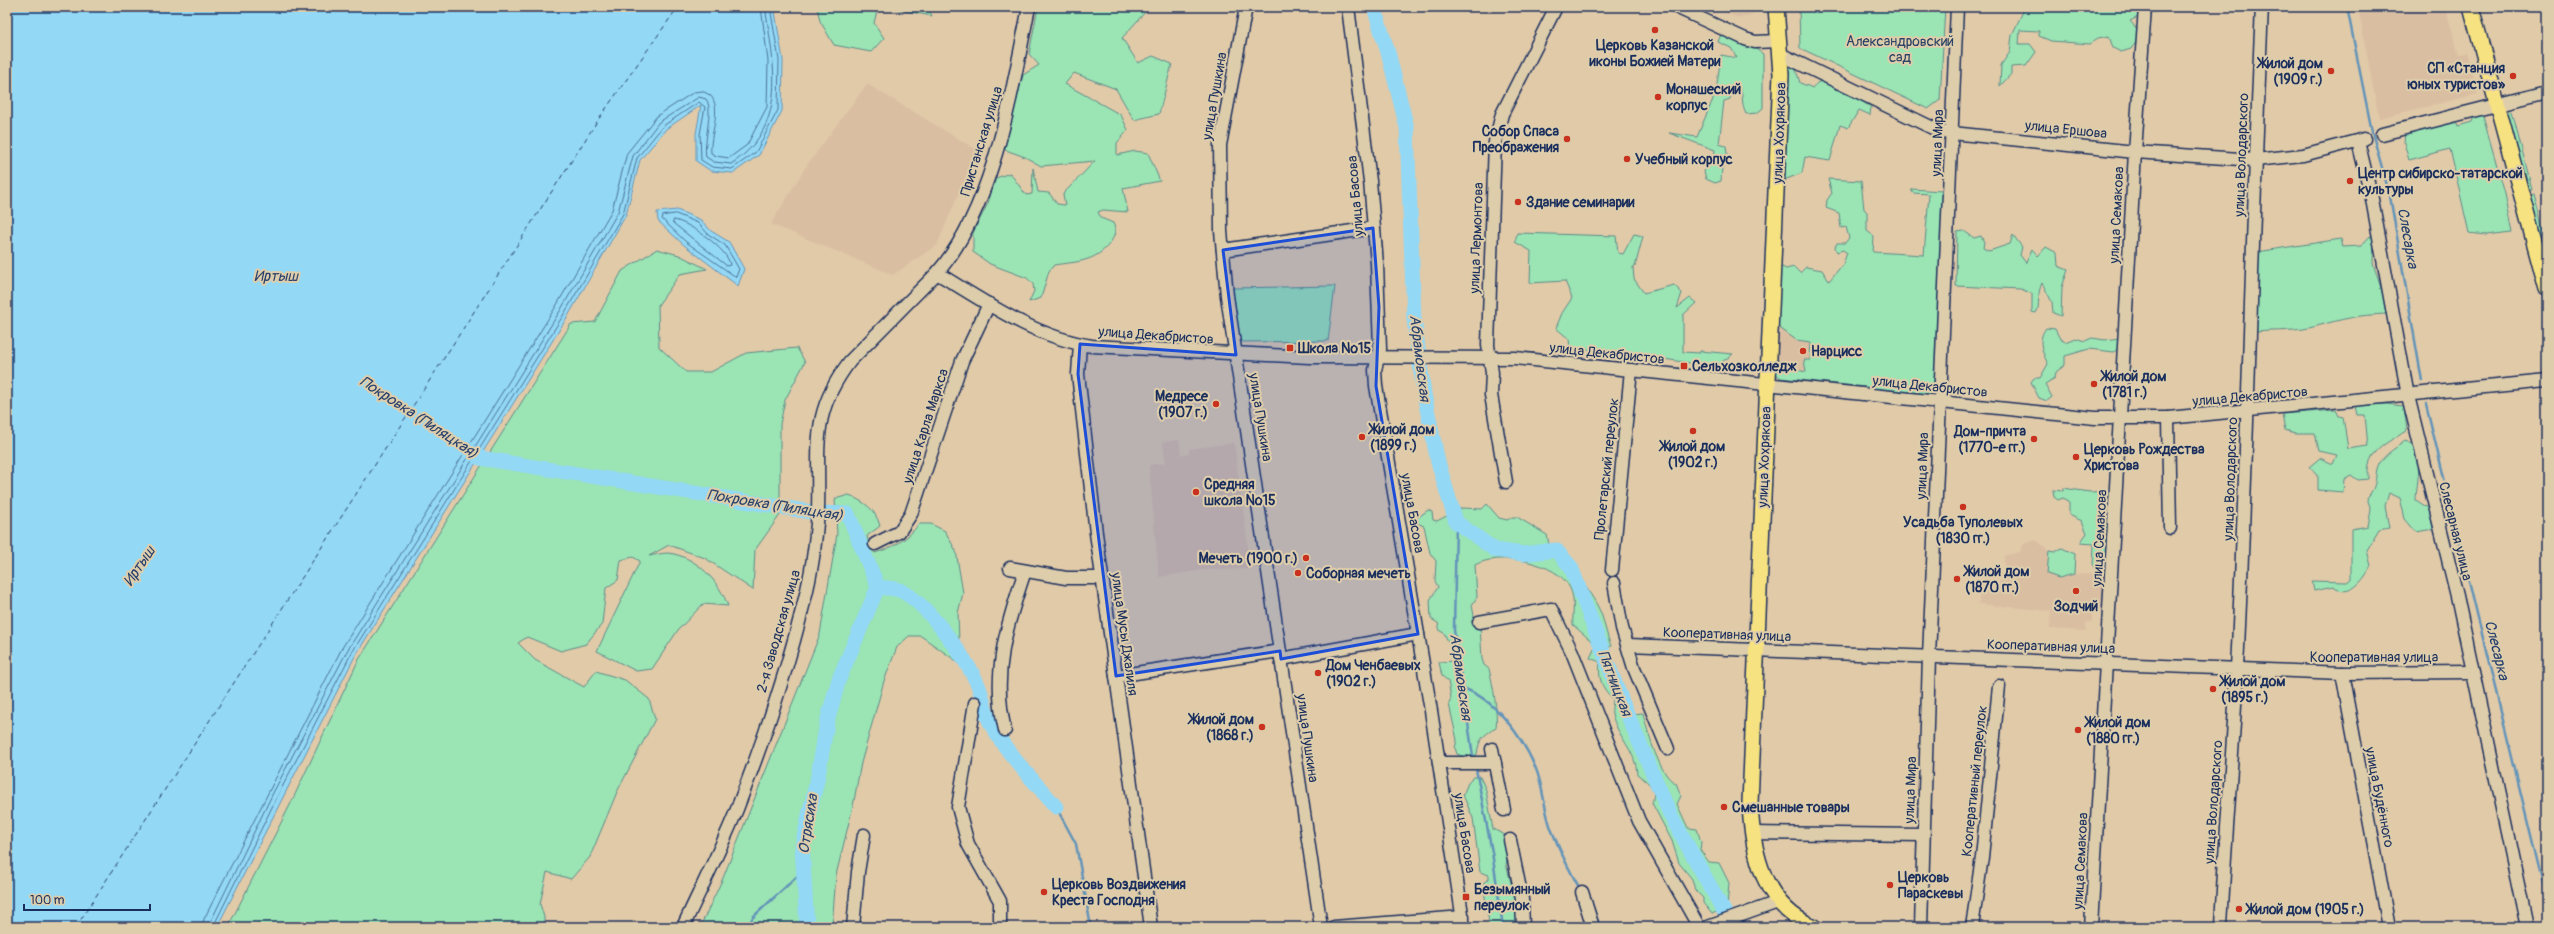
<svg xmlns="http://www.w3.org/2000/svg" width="2554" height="934" font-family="Pangolin,sans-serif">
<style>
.built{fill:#dabea2}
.green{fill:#9be4b3;stroke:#5b8a88}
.water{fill:#93d8f5;stroke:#6394b9}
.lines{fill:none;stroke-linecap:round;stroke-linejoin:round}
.shore{stroke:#4b739a;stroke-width:1}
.stream{stroke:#6394b9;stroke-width:2.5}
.river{stroke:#93d8f5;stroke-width:15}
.ferry{stroke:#27406d;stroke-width:1;stroke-dasharray:5 4;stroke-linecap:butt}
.minor-casing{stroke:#1b2f5e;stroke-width:15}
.major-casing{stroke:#1b2f5e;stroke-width:18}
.minor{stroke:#decdaa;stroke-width:12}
.major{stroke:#f7e281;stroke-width:15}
.marked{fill:#1d4ed8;fill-opacity:0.2;stroke:#1d4ed8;stroke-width:3;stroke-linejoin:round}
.poi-dot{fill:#c8321e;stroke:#decdaa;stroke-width:1.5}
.labels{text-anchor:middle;stroke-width:4;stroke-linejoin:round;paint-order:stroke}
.park-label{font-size:14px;fill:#284166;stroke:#decdaa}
.poi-label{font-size:14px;font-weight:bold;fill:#1b2f5e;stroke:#decdaa;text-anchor:start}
.street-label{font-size:14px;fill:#1b2f5e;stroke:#decdaa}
.water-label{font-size:15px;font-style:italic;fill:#27406d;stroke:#decdaa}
</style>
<rect width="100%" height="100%" fill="#e1caa8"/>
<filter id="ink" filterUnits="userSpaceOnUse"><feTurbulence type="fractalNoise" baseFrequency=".025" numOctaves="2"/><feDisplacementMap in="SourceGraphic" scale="8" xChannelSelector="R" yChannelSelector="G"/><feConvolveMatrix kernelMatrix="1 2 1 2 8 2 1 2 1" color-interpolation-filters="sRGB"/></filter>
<g filter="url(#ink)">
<g class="built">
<polygon points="1710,7 1755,7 1755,12 1747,17 1736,17"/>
<polygon points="2358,7 2445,7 2459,54 2466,53 2478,94 2379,118"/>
<polygon points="867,84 977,150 937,245 893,275 771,224 805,168"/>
<polygon points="1777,326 1811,342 1810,360 1804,360 1806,372 1784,367 1773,361"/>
<polygon points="1179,440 1181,455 1189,454 1189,449 1234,443 1251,569 1202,570 1159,577 1149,465 1166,463 1163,442"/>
<polygon points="2036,540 2049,551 2047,558 2059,578 2074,574 2107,575 2105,609 2092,610 2092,622 2086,622 2086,631 2050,629 2051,611 1979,604 1979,584 1998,584 2004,577 2004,556 2020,552 2024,544"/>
</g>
<g class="green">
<polygon points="817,7 878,7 874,23 884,38 871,52 834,45 820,21"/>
<polygon points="884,7 927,7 932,16"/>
<path d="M1038 7H1145L1146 11 1122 38 1138 63 1153 56 1172 64 1159 114 1134 120 1116 89 1074 73 1065 84 1121 115 1128 130 1117 143V155L1135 151 1148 153 1160 181 1123 188 1128 212 1103 210 1098 212 1101 218 1113 223C1121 238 1101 255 1088 259 1077 263 1065 263 1054 265L1049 271 1041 298 1029 302 1034 291 1033 284 1027 278 990 264 973 252V233L988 203 996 178 1010 173 1026 195 1032 194 1033 168 1038 192 1049 193 1057 204 1065 205 1063 194 1095 161 1041 166 1025 157 1003 149 1023 75 1039 65 1029 54Z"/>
<polygon points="1799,7 1945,7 1940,100 1928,109 1800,48"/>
<polygon points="2025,7 2138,7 2138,17 2130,21 2138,30 2136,41 2131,49 2121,52 2113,48 2109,36 2098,38 2089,44 2051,41 2039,36 2039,31 2020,30 2019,44 2030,44 2036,52 2026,66 2011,67 2011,74 2000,86 2001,65 2010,52 2012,35"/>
<path d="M1721 34 1748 43 1763 54V108L1757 113 1746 114C1740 102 1745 97 1739 88L1731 92 1730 99 1724 101 1719 144 1726 146 1728 162 1722 167 1721 181 1715 183 1706 179 1704 171 1714 159 1715 150 1669 133 1697 137 1716 92 1721 55 1737 58 1731 48 1718 42Z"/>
<polygon points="1788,61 1796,70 1800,83 1813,88 1818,82 1828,82 1836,90 1841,88 1871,107 1870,115 1859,110 1848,128 1840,125 1830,161 1805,157 1802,173 1784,180"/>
<polygon points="2510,110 2512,111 2532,189 2528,189 2508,116"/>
<polygon points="2482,113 2505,194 2513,232 2486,235 2469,233 2450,149 2409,160 2404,143 2405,132 2456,120 2458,126 2472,122 2475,114"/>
<polygon points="1828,179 1861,181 1864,209 1867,212 1867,231 1874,236 1873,252 1924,255 1929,194 1913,193 1911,189 1942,191 1946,194 1935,388 1930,394 1781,378 1773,372 1773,361 1781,361 1784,367 1806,372 1804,360 1810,360 1811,342 1796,340 1777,326 1778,265 1786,269 1794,267 1800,273 1806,267 1822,270 1829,281 1843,264 1847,253 1843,250 1837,252 1835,247 1837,243 1845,243 1849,238 1846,227 1841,228 1839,213 1826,208 1827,200 1832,193"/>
<polygon points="2534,194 2546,240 2540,236 2529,195"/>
<path d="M1964 231 1974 238 1981 236 1984 242 1983 248 1989 251 2010 244 2013 235 2022 247 2020 255 2026 263 2032 249 2038 256 2046 247 2057 253 2058 266 2068 270 2062 287 2061 316 2053 313 2052 302 2042 283C2036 296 2041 305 2036 313L2032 312V294L2021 289 1956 286 1957 232Z"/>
<polygon points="1517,233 1616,236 1618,253 1623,254 1634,234 1643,236 1635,267 1633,267 1634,279 1644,293 1674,285 1682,293 1677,308 1690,298 1696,303 1683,315 1683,352 1700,353 1700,351 1733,354 1715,367 1632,354 1570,348 1569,339 1556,328 1562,313 1572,298 1565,281 1530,283 1531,251 1515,242"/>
<path d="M2370 236 2374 237 2373 263 2386 304V314C2359 315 2342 319 2317 326 2298 332 2275 330 2256 332V252L2341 239 2343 247 2361 246Z"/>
<path d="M657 249 679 255 707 269 680 274 658 305 659 347 686 372H711L746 353 797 348 805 362 785 400 780 424V515L755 550 753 590 705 558 669 545 649 556C655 555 662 553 668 553 696 556 719 581 728 606L703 604 678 630 652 669 636 671 597 651 640 561 633 557 621 560 618 580 606 588 602 624 586 644 561 651 527 637 518 643 535 660 584 687 596 671 625 680 649 699 655 719 617 792 590 857 571 879 547 872 540 904 544 917V927H228L290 805 358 661 571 324 595 322 622 271Z"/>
<polygon points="1335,286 1328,341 1240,342 1233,288"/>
<path d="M2046 328 2055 329 2060 339 2065 342 2075 338 2085 341 2092 338 2105 340 2119 338 2121 346 2114 352 2089 349 2065 356V365L2056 372 2055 378 2045 384 2052 397 2047 401 2039 398 2031 382 2034 378H2040L2048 364C2042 352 2037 340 2046 328Z"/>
<path d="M2386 404 2404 406 2407 431C2386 443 2366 451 2368 479L2358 480 2351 475 2344 479 2343 492 2318 490V475L2309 467 2320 458 2333 464 2337 455 2319 451 2315 433H2295L2285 430 2282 414 2336 410 2339 416 2343 417 2348 449 2368 446 2365 415H2357L2355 406Z"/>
<path d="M2405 441C2427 447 2416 483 2416 500L2431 510 2433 529 2416 532 2405 519 2400 498 2389 493 2385 506 2389 528 2379 530 2367 550 2371 566C2364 580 2350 599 2333 587L2314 591 2312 581 2347 582 2351 579V529L2368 526 2371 510 2367 498C2377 485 2374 484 2377 470 2380 456 2395 449 2405 441Z"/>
<polygon points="2063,488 2090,492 2108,491 2108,531 2102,535 2106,539 2105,566 2099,574 2093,566 2094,544 2080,543 2087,533 2082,521 2069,515 2069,501 2063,498 2058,500 2054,497 2053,490 2063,491"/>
<path d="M849 495C865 503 875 508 880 526L867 536 870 549 875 553C894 547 907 540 919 524H931L945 531 956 551 963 593 958 613 959 642 969 670 921 636H909L897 647 884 681 861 763 853 806 836 875 832 927H700L723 878 820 634 837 534 835 499Z"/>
<path d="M1487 504 1499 518 1507 520 1513 517H1517L1547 535 1550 549 1558 559 1563 555 1566 557C1575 573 1597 600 1602 616 1605 626 1607 636 1611 646L1600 650 1597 654 1610 655 1614 670 1619 674 1618 680 1632 714 1643 713C1647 730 1660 778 1676 783L1681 796 1677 804 1688 828 1697 829 1701 842 1700 850 1709 862 1719 863 1729 883 1727 907 1712 914 1703 903V898L1695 890 1692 879 1679 863 1672 841 1652 803C1657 788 1649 783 1637 774 1636 750 1617 737 1612 714 1611 710 1613 703 1613 699 1601 687 1598 678 1600 662L1590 658 1596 645 1573 625C1572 612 1576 601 1570 588 1558 562 1498 551 1475 565L1477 597 1472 605 1474 616 1480 626 1482 659 1484 665 1489 669C1493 685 1498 712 1496 728 1483 735 1479 739 1477 754L1470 759 1457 754 1455 748 1457 740 1449 704 1451 698 1448 681 1442 676 1439 662 1455 661V656L1444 633 1440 631 1438 623 1431 619 1430 600 1438 587 1435 581 1436 561 1430 553 1424 526 1419 524 1416 519 1428 510 1432 512 1433 520 1437 521 1462 508 1482 509Z"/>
<polygon points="2062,548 2075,554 2074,574 2059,578 2047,574 2049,551 2055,552"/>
<polygon points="1474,777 1480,777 1486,790 1493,829 1507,836 1509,853 1506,864 1517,905 1517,927 1488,927 1489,923 1483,883 1489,879 1489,875 1480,872 1473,818 1463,795 1468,783"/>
</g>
<g class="water">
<polygon points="7,7 779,7 775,12 783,60 782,111 759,155 733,173 711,171 696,161 696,134 701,105 666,129 640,160 626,215 568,316 355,656 217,927 7,927"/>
<polygon points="677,210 701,220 711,231 729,242 744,269 738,286 684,245 658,221 657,212"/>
</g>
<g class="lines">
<g class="shore">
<polygon points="676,214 698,223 708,234 725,245 739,269 736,277 686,242 662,219 663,216"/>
<path d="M674 220C689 222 729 250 730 265L727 266 673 223Z"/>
<path d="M202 927 204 919 342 648 555 308 612 210 627 153 657 116 694 92 702 91 710 95C723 108 709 136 711 153L716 156 729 158 747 145 767 107 768 61 761 7"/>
<path d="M208 927 272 795 347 651 560 311 618 212 633 156 659 122 699 97 706 99C714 109 703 142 706 157L714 162 731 164C787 128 775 70 766 13L768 7"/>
<polyline points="213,927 277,797 351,654 564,314 623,214 637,158 663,126 699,102 705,107 700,134 701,160 712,167 732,169 756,152 778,110 779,60 771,13 774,7"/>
</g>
<g class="stream">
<polyline points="2347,7 2372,132 2390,196 2422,381"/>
<polyline points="2426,404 2547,901"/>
<polyline points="1456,522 1454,630 1473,756"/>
<path d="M1462 688C1495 698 1523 738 1536 769 1544 789 1544 812 1552 831 1560 851 1569 870 1580 889"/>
<polyline points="1476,769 1492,852 1503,927"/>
<polyline points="1056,807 1076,844 1091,927"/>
<polyline points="1590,899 1600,927"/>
<polyline points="748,927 753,917 803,871"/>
</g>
<g class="river">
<polyline points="1374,7 1389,56 1407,128 1414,319 1424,394 1438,462 1456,522 1495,550 1523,554 1556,550 1571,567 1623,704 1671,816 1725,913"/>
<path d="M464 447 480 458 817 513 848 514 878 587C884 588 890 588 896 589 923 596 967 660 978 685 983 696 984 709 989 720 1005 753 1033 779 1056 807"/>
<polyline points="807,927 802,846 818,776 827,722 839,679 878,587"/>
</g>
<polyline class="ferry" points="76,927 600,117 678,7"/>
<defs>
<g id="minor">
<polyline points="1246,7 1220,145 1221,231 1227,296 1321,927"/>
<polyline points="1348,7 1370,181 1377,264 1380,349 1375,370 1376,386 1431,711 1464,927"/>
<polyline points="1676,7 1745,39 1755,42 1779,41"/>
<polyline points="1780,54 1941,132 1952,133 2135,152 2255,160 2303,155 2364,139"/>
<polyline points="2382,134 2547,92"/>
<polyline points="2358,141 2372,199 2408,396 2457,596 2527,927"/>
<polyline points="1223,250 1373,228"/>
<path d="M937 273C985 302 1036 338 1092 346L1309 357 1515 358 2095 418H2168L2547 381"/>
<polyline points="1080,344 1078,374 1096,533 1151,927"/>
<polyline points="2168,418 2170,528"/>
<polyline points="1506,482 1491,395 1492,373 1488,345 1495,142 1502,114 1556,7"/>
<polyline points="875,544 899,532 911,514 962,361 989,304"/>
<polyline points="1010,568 1066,578 1101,578"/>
<polyline points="1612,570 1631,370"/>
<polyline points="1614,583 1622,628 1634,668 1668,749"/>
<polyline points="1479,622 1551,609 1572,652 1639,821 1699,927"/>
<polyline points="1628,645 2342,673 2472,672"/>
<polyline points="1281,659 1418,634"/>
<polyline points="2342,673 2389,927"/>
<polyline points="1116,676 1280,651"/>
<polyline points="975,703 958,807 968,844 1000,901 1000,927"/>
<path d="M1005 730C991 673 1007 624 1025 571"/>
<polyline points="1492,749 1504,810"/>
<polyline points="1439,763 1495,763"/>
<polyline points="1753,833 1923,835"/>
<polyline points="1510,840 1522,899 1523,927"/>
<polyline points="1582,892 1593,927"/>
<path d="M683 927C701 888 721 849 737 809 763 742 787 672 804 602 812 572 816 541 818 510 820 447 809 415 850 361L937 273C994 208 1012 90 1029 7"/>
<polyline points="853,927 858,872 864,835"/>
<polyline points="1334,927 1463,917"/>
<polyline points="1708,927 1778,902"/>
<polyline points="1921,927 1929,657 1957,7"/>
<polyline points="1972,927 1982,857 1999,686"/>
<polyline points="2091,927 2135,152 2145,7"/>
<path d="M2221 927C2225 841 2233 755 2237 668 2248 448 2252 227 2262 7"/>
</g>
<g id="major">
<path d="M1776 7 1781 74 1750 803C1752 853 1764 907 1814 927"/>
<polyline points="2471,7 2547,289"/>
</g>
</defs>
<use href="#minor" class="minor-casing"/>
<use href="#major" class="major-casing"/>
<use href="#minor" class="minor"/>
<use href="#major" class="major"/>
</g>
</g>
<path class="marked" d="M1373 228 1379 307 1376 386 1418 634 1281 659 1280 651 1116 676 1078 374 1080 344 1236 355 1223 250Z"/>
<g class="poi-dot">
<circle cx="1655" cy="30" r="4"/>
<circle cx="2331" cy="71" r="4"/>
<circle cx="2513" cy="76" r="4"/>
<circle cx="1658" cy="97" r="4"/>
<circle cx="1567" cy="139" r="4"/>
<circle cx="1627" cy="159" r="4"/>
<circle cx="2350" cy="181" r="4"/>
<circle cx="1518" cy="202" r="4"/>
<rect x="1286" y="344" width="8" height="8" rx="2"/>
<circle cx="1803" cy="351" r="4"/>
<rect x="1680" y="362" width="8" height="8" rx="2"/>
<circle cx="2094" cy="384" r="4"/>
<circle cx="1216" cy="404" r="4"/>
<circle cx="1693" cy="431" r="4"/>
<circle cx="1362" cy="437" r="4"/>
<circle cx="2034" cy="439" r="4"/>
<circle cx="2076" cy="457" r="4"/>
<circle cx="1196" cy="492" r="4"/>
<circle cx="1963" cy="507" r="4"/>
<circle cx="1306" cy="558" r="4"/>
<circle cx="1298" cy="573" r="4"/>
<circle cx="1957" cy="579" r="4"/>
<circle cx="2076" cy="591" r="4"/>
<circle cx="1318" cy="673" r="4"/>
<circle cx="2213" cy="689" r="4"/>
<circle cx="1262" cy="727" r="4"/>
<circle cx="2078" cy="730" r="4"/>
<circle cx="1724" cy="807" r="4"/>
<circle cx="1890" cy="885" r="4"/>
<circle cx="1044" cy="892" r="4"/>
<rect x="1462" y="893" width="8" height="8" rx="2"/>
<circle cx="2239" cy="909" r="4"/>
</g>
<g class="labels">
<g class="park-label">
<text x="1900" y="46">Александровский<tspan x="1900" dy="16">сад</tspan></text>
</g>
<g class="poi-label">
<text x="1655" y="50" text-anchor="middle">Церковь Казанской<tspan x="1655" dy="16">иконы Божией Матери</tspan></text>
<text x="2323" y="68" text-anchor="end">Жилой дом<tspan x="2323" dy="16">(1909 г.)</tspan></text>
<text x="2505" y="73" text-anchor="end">СП «Станция<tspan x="2505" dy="16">юных туристов»</tspan></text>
<text x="1666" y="94">Монашеский<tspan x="1666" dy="16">корпус</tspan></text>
<text x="1559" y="136" text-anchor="end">Собор Спаса<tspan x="1559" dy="16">Преображения</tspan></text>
<text x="1635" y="164">Учебный корпус</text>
<text x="2358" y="178">Центр сибирско-татарской<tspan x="2358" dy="16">культуры</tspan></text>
<text x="1526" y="207">Здание семинарии</text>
<text x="1298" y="353">Школа №15</text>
<text x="1811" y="356">Нарцисс</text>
<text x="1692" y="371">Сельхозколледж</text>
<text x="2102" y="381">Жилой дом<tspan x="2102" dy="16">(1781 г.)</tspan></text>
<text x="1208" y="401" text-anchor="end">Медресе<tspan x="1208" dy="16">(1907 г.)</tspan></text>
<text x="1370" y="434">Жилой дом<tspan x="1370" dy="16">(1899 г.)</tspan></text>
<text x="2026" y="436" text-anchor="end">Дом-причта<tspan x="2026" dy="16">(1770-е гг.)</tspan></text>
<text x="1693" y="451" text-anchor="middle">Жилой дом<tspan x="1693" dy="16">(1902 г.)</tspan></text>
<text x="2084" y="454">Церковь Рождества<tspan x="2084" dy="16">Христова</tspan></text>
<text x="1204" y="489">Средняя<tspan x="1204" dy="16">школа №15</tspan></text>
<text x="1963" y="527" text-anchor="middle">Усадьба Туполевых<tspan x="1963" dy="16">(1830 гг.)</tspan></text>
<text x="1298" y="563" text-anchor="end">Мечеть (1900 г.)</text>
<text x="1965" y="576">Жилой дом<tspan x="1965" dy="16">(1870 гг.)</tspan></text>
<text x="1306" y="578">Соборная мечеть</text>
<text x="2076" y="611" text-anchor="middle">Зодчий</text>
<text x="1326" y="670">Дом Ченбаевых<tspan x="1326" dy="16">(1902 г.)</tspan></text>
<text x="2221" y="686">Жилой дом<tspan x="2221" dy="16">(1895 г.)</tspan></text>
<text x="1254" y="724" text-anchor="end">Жилой дом<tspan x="1254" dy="16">(1868 г.)</tspan></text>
<text x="2086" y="727">Жилой дом<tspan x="2086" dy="16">(1880 гг.)</tspan></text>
<text x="1732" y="812">Смешанные товары</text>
<text x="1898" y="882">Церковь<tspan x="1898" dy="16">Параскевы</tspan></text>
<text x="1052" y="889">Церковь Воздвижения<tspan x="1052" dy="16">Креста Господня</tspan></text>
<text x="1474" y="894">Безымянный<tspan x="1474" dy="16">переулок</tspan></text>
<text x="2247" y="914">Жилой дом (1905 г.)</text>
</g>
<g class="street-label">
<text transform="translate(1214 96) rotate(-80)" y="5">улица Пушкина</text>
<text transform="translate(2066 129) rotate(6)" y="5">улица Ершова</text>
<text transform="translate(1779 133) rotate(-88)" y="5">улица Хохрякова</text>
<text transform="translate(981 141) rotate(-73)" y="5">Пристанская улица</text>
<text transform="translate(1937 143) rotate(-88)" y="5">улица Мира</text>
<text transform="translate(2241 155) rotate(-88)" y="5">улица Володарского</text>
<text transform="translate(1355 196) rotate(-95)" y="5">улица Басова</text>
<text transform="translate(2116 215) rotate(-87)" y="5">улица Семакова</text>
<text transform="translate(1476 238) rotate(-88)" y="5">улица Лермонтова</text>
<text transform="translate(1156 335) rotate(4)" y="5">улица Декабристов</text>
<text transform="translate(1607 353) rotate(6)" y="5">улица Декабристов</text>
<text transform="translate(1930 386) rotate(6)" y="5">улица Декабристов</text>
<text transform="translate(2250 396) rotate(-5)" y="5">улица Декабристов</text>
<text transform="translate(1261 417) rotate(81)" y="5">улица Пушкина</text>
<text transform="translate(925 426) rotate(-72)" y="5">улица Карла Маркса</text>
<text transform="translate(1764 457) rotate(-88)" y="5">улица Хохрякова</text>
<text transform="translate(1922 466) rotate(-88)" y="5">улица Мира</text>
<text transform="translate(1606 469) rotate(-84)" y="5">Пролетарский переулок</text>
<text transform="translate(2230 479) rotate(-88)" y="5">улица Володарского</text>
<text transform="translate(1413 513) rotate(80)" y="5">улица Басова</text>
<text transform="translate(2456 531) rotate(76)" y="5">Слесарная улица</text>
<text transform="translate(2099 538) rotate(-87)" y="5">улица Семакова</text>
<text transform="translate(778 631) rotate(-74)" y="5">2-я Заводская улица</text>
<text transform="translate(1125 634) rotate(82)" y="5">улица Мусы Джалиля</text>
<text transform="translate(1727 634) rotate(2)" y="5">Кооперативная улица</text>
<text transform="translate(2051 646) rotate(2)" y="5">Кооперативная улица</text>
<text x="2374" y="662">Кооперативная улица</text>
<text transform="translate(1308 738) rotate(82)" y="5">улица Пушкина</text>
<text transform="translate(1974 781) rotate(-84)" y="5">Кооперативный переулок</text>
<text transform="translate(1910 790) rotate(-88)" y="5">улица Мира</text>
<text transform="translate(2380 797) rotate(79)" y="5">улица Будённого</text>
<text transform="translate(2213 802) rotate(-86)" y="5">улица Володарского</text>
<text transform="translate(1465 833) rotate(81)" y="5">улица Басова</text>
<text transform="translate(2080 861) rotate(-87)" y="5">улица Семакова</text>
</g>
<g class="water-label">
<text transform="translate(2408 238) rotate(80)" y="5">Слесарка</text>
<text x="276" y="281">Иртыш</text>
<text transform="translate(1420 358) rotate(83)" y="5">Абрамовская</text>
<text transform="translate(419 417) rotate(33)" y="5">Покровка (Пиляцкая)</text>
<text transform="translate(775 505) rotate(9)" y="5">Покровка (Пиляцкая)</text>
<text transform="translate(139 566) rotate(-56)" y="5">Иртыш</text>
<text transform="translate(2497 650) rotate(76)" y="5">Слесарка</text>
<text transform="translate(1461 677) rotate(82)" y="5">Абрамовская</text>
<text transform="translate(1615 683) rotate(69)" y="5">Пятницкая</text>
<text transform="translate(808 824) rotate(-81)" y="5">Отрясиха</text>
</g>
</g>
<rect width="2554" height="934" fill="none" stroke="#decdaa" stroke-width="24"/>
<rect x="12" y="12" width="2530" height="910" fill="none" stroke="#1b2f5e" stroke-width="1.5" filter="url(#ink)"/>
<path d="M24 904v6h126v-6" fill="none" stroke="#1b2f5e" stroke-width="2"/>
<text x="30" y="904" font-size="12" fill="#1b2f5e" stroke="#decdaa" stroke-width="3" paint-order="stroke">100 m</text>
</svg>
